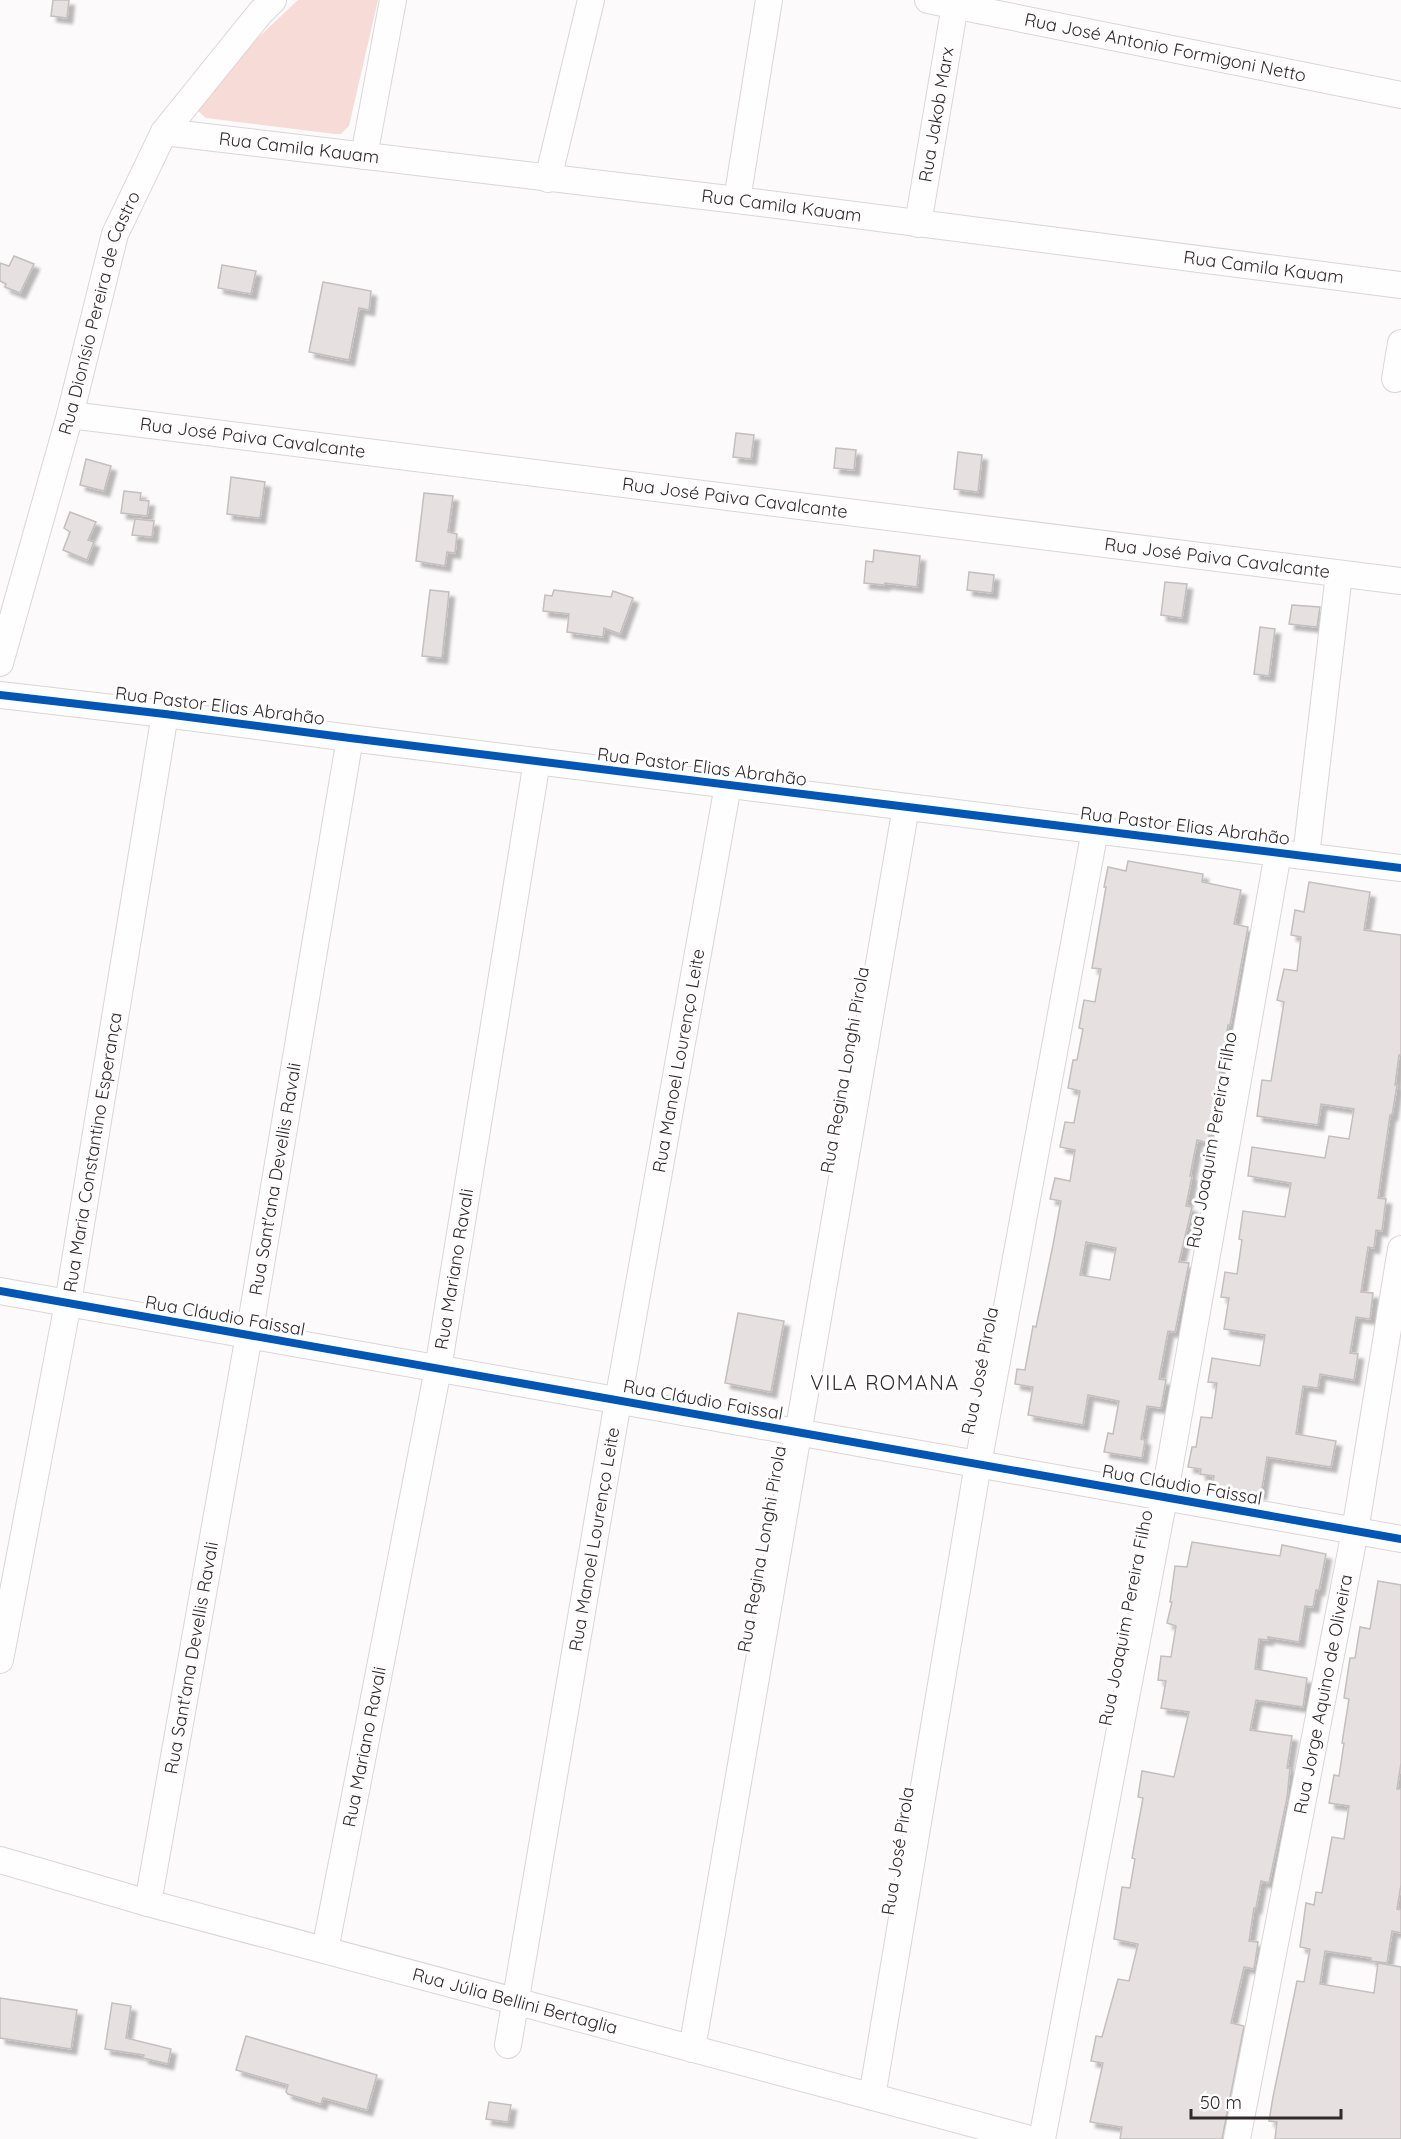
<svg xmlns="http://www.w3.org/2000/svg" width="1401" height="2139" font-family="Quicksand,sans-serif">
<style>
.green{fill:#f6dbd7}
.building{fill:#e6e0e1;stroke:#c4bebe;stroke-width:1.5;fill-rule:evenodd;filter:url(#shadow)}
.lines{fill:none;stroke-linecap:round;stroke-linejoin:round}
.minor-casing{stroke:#dad5d7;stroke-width:28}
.minor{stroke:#fffefe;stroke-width:26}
.cycleway-casing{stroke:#fff;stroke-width:11}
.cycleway{stroke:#0057b8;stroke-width:8}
.labels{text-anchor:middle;stroke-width:6;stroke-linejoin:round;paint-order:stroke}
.street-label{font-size:18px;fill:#32292d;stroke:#fff}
.neighbourhood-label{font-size:20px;letter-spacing:1.5px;fill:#32292d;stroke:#fff}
</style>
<defs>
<filter id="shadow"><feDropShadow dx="5.5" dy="5.5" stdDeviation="1.5" flood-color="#0004"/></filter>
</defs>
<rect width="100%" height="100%" fill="#fdfafb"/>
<polygon class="green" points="298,0 378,0 349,126 341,134 335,134 206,118 199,112 197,103 207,86"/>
<g class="building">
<polygon points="53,0 69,0 67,18 51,16"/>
<polygon points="14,256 34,264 20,293 5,287 6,284 0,281 0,263 9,266"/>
<polygon points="222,265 256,271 251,294 218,288"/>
<polygon points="323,282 371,291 369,310 359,308 349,360 309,352"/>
<polygon points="736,433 754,435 751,459 733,457"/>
<polygon points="836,448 856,450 854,470 834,468"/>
<polygon points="958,452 982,455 978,492 954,489"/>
<polygon points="86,459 111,466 104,491 80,485"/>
<polygon points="231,477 265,482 260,518 227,514"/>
<polygon points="124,491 141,493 140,500 149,501 147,516 121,513"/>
<polygon points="424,493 453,496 448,532 457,534 455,553 447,552 445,566 416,561"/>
<polygon points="70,512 96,522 88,540 94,542 87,560 63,550 70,532 64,528"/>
<polygon points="135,519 154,521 152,537 132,535"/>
<polygon points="874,550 920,556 917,587 885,583 884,585 864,583 866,561 873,562"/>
<polygon points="969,572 994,575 992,593 967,590"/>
<polygon points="1165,582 1187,584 1182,618 1161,615"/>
<polygon points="430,590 449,592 442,658 422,656"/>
<polygon points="554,590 611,597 613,591 633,598 620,634 604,628 603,637 567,632 569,614 543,611 545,595 552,596"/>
<polygon points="1292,605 1320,607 1317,627 1289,624"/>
<polygon points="1260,627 1275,629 1269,676 1254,674"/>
<path d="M1128 861 1203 874 1202 882 1241 890 1234 924 1248 927 1230 1025H1228L1208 1143 1197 1140 1190 1176H1192L1186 1206 1192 1207 1179 1262 1189 1263 1175 1332 1168 1331 1159 1379 1166 1380 1161 1408 1147 1406 1141 1439 1145 1440 1142 1458 1104 1452 1108 1433 1113 1434 1119 1401 1088 1395 1083 1425 1028 1415 1033 1387 1015 1384 1017 1369 1025 1370 1033 1326 1036 1327 1053 1245 1061 1201 1050 1199 1055 1178 1070 1181 1075 1150 1060 1147 1065 1122 1074 1123 1080 1091 1068 1088 1073 1060H1077L1083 1029 1079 1028 1084 1000 1095 1002 1101 969 1092 968 1106 887H1104L1108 867 1126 871ZM1086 1242 1116 1248 1110 1280 1080 1275Z"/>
<polygon points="1309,882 1370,892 1364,930 1401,935 1401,1055 1399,1055 1395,1085 1397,1085 1392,1115 1390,1115 1378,1198 1386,1199 1382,1231 1376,1230 1374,1248 1368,1247 1361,1292 1373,1293 1370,1319 1356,1317 1350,1353 1358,1354 1354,1380 1320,1374 1318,1388 1303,1386 1296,1434 1336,1441 1331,1467 1267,1457 1261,1494 1212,1487 1214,1476 1200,1474 1201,1469 1188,1467 1192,1447 1196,1447 1201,1417 1212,1418 1217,1383 1208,1382 1212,1358 1260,1366 1265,1335 1224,1329 1229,1298 1221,1297 1225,1272 1237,1274 1242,1240 1239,1239 1243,1211 1285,1217 1291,1183 1248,1176 1252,1147 1325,1158 1329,1136 1349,1139 1354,1109 1321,1104 1318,1125 1257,1116 1262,1080 1271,1081 1284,1002 1277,1000 1284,969 1297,971 1301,937 1291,935 1295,910 1304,912"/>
<polygon points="738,1313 784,1321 771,1392 725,1383"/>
<polygon points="1192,1542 1280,1556 1282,1545 1326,1554 1319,1590 1316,1590 1313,1607 1305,1606 1299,1642 1268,1637 1268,1640 1259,1639 1255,1669 1307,1678 1303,1707 1256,1700 1250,1730 1292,1736 1287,1768 1290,1768 1287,1798 1269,1883 1261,1881 1256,1908 1254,1908 1249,1941 1258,1942 1254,1969 1244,1967 1231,2023 1244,2026 1222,2139 1120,2139 1122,2127 1090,2122 1103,2063 1091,2061 1096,2036 1102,2037 1118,1979 1129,1981 1138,1944 1114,1939 1122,1887 1130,1888 1135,1859 1132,1858 1143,1798 1138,1797 1142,1771 1174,1777 1189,1712 1161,1708 1166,1681 1158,1680 1161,1656 1171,1657 1176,1626 1167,1623 1172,1602 1170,1602 1175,1566 1187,1567"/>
<polygon points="1378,1581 1401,1585 1401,1763 1397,1789 1401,1789 1401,1885 1397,1909 1401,1910 1401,1933 1392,1931 1387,1963 1371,1961 1371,1958 1325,1951 1320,1984 1374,1993 1378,1963 1401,1967 1401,2139 1275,2139 1277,2122 1269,2121 1273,2097 1297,1981 1304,1982 1310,1949 1300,1947 1306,1903 1314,1905 1316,1892 1322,1893 1332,1837 1344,1839 1349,1806 1329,1803 1334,1775 1339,1776 1344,1743 1342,1743 1349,1699 1344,1698 1350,1658 1355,1658 1360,1627 1370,1629"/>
<polygon points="0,1998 77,2010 71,2049 0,2038"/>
<polygon points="112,2003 131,2006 126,2038 171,2049 168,2064 143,2058 144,2055 105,2049"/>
<polygon points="246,2036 377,2075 367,2110 323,2098 321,2104 288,2094 286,2092 288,2085 236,2070"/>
<polygon points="489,2102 511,2105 508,2122 486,2119"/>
</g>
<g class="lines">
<defs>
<g id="minor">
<path id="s1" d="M928 0 1401 95"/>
<path id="s2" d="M164 132 737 200 1401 285"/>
<polyline points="364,156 393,0"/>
<polyline points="548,179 591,0"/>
<polyline points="737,200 769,0"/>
<path id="s3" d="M918 224 955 5"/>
<polyline points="1395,379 1401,343"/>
<path id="s4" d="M70 415 1401 581"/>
<path id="s5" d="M0 663 70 415 115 234 164 132 260 13 273 0"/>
<polyline points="0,695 165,714 350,738 1401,868"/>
<polyline points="1306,856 1339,574"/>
<polyline points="0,1291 1401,1539"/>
<path id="s6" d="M0 1660 68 1303 165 714"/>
<path id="s7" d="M0 1860 148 1903 1030 2139"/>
<path id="s8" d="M148 1903 249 1335 350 738"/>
<path id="s9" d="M325 1950 438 1369 537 761"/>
<path id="s10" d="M508 2045 618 1401 728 785"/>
<polyline points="692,2049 906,807"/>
<polyline points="872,2097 978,1464 1095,830"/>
<polyline points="1042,2139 1164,1498 1278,853"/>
<path id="s11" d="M1237 2139 1355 1531 1401 1249"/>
</g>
</defs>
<use href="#minor" class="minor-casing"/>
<use href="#minor" class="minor"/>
<defs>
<g id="cycleway">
<polyline points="0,695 165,714 350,738 1401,868"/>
<polyline points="0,1291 1401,1539"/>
</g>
</defs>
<use href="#cycleway" class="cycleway-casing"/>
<use href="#cycleway" class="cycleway"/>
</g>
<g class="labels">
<g class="street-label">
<text dy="6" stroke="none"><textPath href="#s1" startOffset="242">Rua José Antonio Formigoni Netto</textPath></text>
<text dy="6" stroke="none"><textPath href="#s3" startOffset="111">Rua Jakob Marx</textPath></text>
<text dy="6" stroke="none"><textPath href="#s2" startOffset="136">Rua Camila Kauam</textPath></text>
<text dy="6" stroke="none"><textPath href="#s2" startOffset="622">Rua Camila Kauam</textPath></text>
<text dy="6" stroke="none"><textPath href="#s2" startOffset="1108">Rua Camila Kauam</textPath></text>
<text dy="6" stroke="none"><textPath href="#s5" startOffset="364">Rua Dionísio Pereira de Castro</textPath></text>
<text dy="6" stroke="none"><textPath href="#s4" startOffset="184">Rua José Paiva Cavalcante</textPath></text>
<text dy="6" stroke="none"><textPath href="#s4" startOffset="670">Rua José Paiva Cavalcante</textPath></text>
<text dy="6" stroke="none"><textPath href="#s4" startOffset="1156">Rua José Paiva Cavalcante</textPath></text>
<text transform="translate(220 706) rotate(7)" y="6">Rua Pastor Elias Abrahão</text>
<text transform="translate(702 767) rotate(7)" y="6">Rua Pastor Elias Abrahão</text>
<text transform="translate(1185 826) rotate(7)" y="6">Rua Pastor Elias Abrahão</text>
<text dy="6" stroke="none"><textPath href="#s10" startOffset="999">Rua Manoel Lourenço Leite</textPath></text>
<text transform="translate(845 1070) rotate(-80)" y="6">Rua Regina Longhi Pirola</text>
<text transform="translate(1212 1140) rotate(-80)" y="6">Rua Joaquim Pereira Filho</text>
<text dy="6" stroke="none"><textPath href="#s6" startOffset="516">Rua Maria Constantino Esperança</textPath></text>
<text dy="6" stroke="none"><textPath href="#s8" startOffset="735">Rua Sant'ana Devellis Ravali</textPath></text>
<text dy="6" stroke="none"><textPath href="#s9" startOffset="693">Rua Mariano Ravali</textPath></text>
<text transform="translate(225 1316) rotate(10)" y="6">Rua Cláudio Faissal</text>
<text transform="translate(980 1371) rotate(-79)" y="6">Rua José Pirola</text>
<text transform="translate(703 1400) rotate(10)" y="6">Rua Cláudio Faissal</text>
<text transform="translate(1182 1485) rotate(10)" y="6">Rua Cláudio Faissal</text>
<text dy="6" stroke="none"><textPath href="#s10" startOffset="513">Rua Manoel Lourenço Leite</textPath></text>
<text transform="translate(762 1549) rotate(-80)" y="6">Rua Regina Longhi Pirola</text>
<text transform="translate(1126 1618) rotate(-79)" y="6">Rua Joaquim Pereira Filho</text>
<text dy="6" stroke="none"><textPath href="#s8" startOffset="249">Rua Sant'ana Devellis Ravali</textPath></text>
<text dy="6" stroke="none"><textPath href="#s11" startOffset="453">Rua Jorge Aquino de Oliveira</textPath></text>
<text dy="6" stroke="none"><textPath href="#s9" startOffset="207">Rua Mariano Ravali</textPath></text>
<text transform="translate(898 1851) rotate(-81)" y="6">Rua José Pirola</text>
<text dy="6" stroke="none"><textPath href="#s7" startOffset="534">Rua Júlia Bellini Bertaglia</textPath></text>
</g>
<g class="neighbourhood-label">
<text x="885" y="1390">VILA ROMANA</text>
</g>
</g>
<path d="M1191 2109v9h150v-9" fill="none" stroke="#32292d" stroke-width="3"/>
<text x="1200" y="2109" font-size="18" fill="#32292d" stroke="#ffffff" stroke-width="4.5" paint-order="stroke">50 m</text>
</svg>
